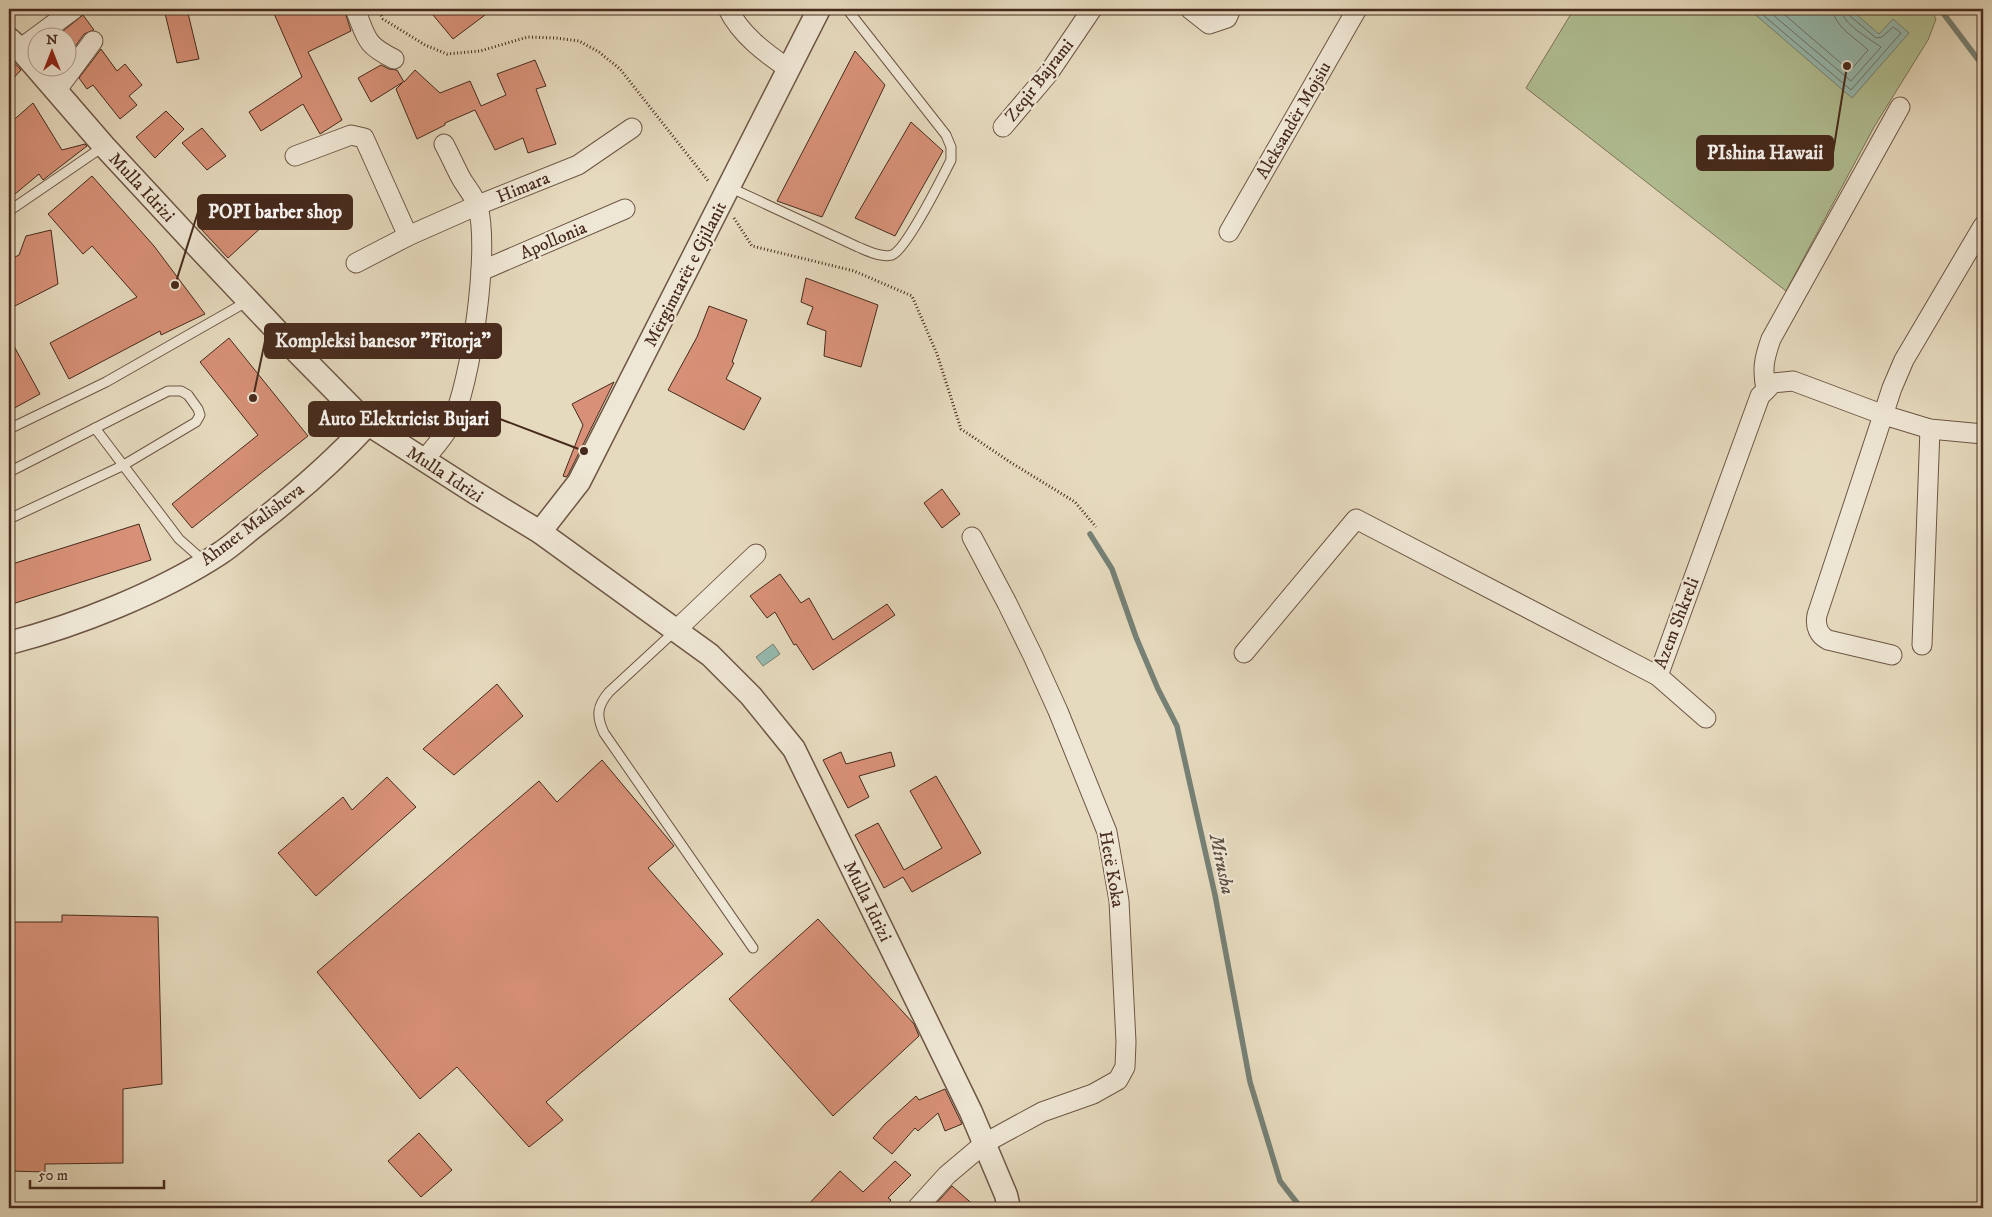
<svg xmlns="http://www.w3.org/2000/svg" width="1992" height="1217" font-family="'IM FELL DW Pica',serif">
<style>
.green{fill:#b1c094;stroke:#7c7558}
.water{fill:#96bbb1;stroke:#768176}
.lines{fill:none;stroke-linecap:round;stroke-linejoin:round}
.shore{stroke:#6e7267;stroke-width:1}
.stream{stroke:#768176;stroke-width:5.5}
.building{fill:#d89178;stroke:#462a1d}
.service-casing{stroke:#6e5645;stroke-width:11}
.minor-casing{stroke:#6e5645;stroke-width:21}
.tertiary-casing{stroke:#6e5645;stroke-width:25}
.path{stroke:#462a1d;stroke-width:3;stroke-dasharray:1 2.5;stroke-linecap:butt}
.service{stroke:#efe7d5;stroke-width:9}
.minor{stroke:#efe7d5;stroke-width:19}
.tertiary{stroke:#efe7d5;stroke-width:22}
.labels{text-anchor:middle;stroke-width:4.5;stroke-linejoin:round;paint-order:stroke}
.street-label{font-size:18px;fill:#462a1d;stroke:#efe7d5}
.water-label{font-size:19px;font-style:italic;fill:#5a4e42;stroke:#efe7d5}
.leader{fill:none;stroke:#462a1d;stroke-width:2}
.callout-dot{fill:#462a1d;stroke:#efe7d5;stroke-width:2}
.callout{fill:#462a1d;stroke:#462a1d;stroke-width:2}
.callout-label{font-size:19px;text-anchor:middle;font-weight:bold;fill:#fff}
</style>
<rect width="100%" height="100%" fill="#e6dabe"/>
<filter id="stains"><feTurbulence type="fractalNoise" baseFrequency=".004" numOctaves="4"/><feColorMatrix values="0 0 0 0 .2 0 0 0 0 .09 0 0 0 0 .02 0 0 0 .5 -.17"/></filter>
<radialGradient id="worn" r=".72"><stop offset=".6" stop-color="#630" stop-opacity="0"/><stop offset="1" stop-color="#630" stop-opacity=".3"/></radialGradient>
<polygon class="green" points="1574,9 1931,9 1936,19 1928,40 1874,127 1786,291 1526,88"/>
<g class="water">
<polygon points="1751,9 1850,9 1879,34 1893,19 1909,33 1852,98 1750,10"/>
<polygon points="773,644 780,654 763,666 756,657"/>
</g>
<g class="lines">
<g class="shore">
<polyline points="1756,9 1851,90 1901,33 1893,27 1882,37 1876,38 1849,15 1847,9"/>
<path d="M1766 9 1851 81 1881 47C1870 39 1842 24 1841 9"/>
<path d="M1778 9 1850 71 1868 50C1856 38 1834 27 1833 9"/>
</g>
<g class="stream">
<polyline points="1940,9 1983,66"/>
<polyline points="1090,534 1112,569 1136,637 1158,689 1177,726 1215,895 1250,1082 1280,1181 1301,1208"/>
</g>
</g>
<g class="building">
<polygon points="164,9 187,9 199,59 177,63"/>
<polygon points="272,9 344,9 351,31 308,52 342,120 320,134 303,104 261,131 249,112 302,77"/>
<polygon points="441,9 493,9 453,39 433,15"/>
<polygon points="83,15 94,30 84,34 72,51 68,46 68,38 61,38 58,35"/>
<polygon points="101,49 117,71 125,64 142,85 129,96 137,105 120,119 93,85 87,89 79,78"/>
<polygon points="855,51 885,85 822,217 777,201"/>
<polygon points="9,57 21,70 9,83"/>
<polygon points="535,60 546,86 536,89 556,144 528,153 523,138 495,150 475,110 445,123 445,125 417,139 396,89 403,82 371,102 358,78 381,65 389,69 397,70 404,82 415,70 440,93 470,81 481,106 506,95 497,74"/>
<polygon points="33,103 62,150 85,144 87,146 43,180 39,174 9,199 9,124"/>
<polygon points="166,111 184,129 155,158 136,137"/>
<polygon points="911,122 943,151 895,236 855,218"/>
<polygon points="202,128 226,156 207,170 182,143"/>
<polygon points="92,176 154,246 205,314 161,335 160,331 69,379 50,343 137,297 92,246 83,254 48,214"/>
<polygon points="238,195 265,224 228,258 201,229"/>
<polygon points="51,230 58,284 9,309 9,260 19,255 26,236"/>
<polygon points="806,278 878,305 861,367 824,356 826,331 807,324 813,307 801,302"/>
<polygon points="709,306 747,320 732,362 734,363 726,379 761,398 744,430 668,390 697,337"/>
<polygon points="9,337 40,394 9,411"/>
<polygon points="229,338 308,436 192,528 172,504 258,435 200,362"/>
<polygon points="614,382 568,475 566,477 563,476 583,425 572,404"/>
<polygon points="942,489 960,514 942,528 924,503"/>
<polygon points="139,524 151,560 9,605 9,565"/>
<polygon points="780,574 801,603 809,598 833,640 887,604 895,615 813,670 796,644 794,645 775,612 767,618 750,596"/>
<polygon points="497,684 523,716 454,775 423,749"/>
<polygon points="841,752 846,764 891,752 895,766 859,776 869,797 848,808 823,760"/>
<polygon points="602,760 674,846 648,868 723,954 546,1102 563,1120 529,1147 457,1067 420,1099 317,972 539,781 557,802"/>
<polygon points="936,776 981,853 912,892 903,877 884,888 855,835 878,823 904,870 942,848 910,791"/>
<polygon points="387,777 416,807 316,896 278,853 343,797 352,810"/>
<polygon points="62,915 158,917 162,1084 123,1089 123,1163 45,1164 45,1172 9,1171 9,922 62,922"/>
<polygon points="818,919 914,1024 919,1036 833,1116 729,999"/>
<polygon points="945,1089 962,1124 945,1131 938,1113 918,1131 915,1128 892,1154 873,1138 885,1124 916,1096 919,1100"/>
<polygon points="419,1133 452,1170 421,1197 388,1161"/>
<polygon points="895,1161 911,1175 888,1198 891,1200 884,1208 805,1208 840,1171 863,1192"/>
<polygon points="952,1186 977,1208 932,1208"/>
</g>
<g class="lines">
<defs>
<g id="service">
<path d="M729 187 858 247C868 251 881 258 892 255 906 250 943 176 951 160V147L946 135 847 9"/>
<polyline points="9,211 104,146"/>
<polyline points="95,428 179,539 205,562"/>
<polyline points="9,429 106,382 248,301"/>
<polyline points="9,472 168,391 181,391 188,395 198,409 200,415 196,422 122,466 9,519"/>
<path d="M675 631 609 692C597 706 596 716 604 733L753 948"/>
</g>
<g id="minor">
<path d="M355 9C367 38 364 44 394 59"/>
<path d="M728 9C741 35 765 53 789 69"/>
<polyline points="1190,9 1209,24 1227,18 1231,9"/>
<polyline points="20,49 74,9"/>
<polyline points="56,91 93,41"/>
<polyline points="1003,127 1048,74 1092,9"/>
<polyline points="295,156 351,135 364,138 408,236"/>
<polyline points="1229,232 1357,9"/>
<polyline points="356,263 408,236 478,205 578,165 632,128"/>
<polyline points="481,271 625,209"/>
<path d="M1766 390C1762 368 1764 359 1771 339L1900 107"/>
<path d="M424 460C433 449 444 437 451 424 471 383 490 251 478 207 475 197 466 187 461 178 455 167 450 155 444 144"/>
<polyline points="675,631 756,554"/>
<polyline points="1922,645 1930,429"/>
<polyline points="1244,653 1356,519 1658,676 1760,396 1773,383 1793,381 1884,415 1930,429 1983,434"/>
<path d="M1892 655 1828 640C1818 635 1815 626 1817 615L1892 388 1904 360 1983 226"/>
<polyline points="1658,676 1706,718"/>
<polyline points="917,1208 947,1175 985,1143 1042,1112 1093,1094 1118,1080 1125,1067 1126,1042 1119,901 1107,832 1058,711 1033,656 1007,603 972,537"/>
</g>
<g id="tertiary">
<polyline points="9,39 20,49 104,146 194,243 297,352 368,424 474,492 540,532 710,655 751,696 794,749 971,1112 1006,1195 1009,1208"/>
<polyline points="540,532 579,482 819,9"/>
<path d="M9 643C78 625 159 593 219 554 232 546 243 535 255 526 295 495 334 461 368 424"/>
</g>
</defs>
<use href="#service" class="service-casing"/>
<use href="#minor" class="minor-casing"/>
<use href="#tertiary" class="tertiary-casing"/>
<g class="path">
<polyline points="378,9 383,19 425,45 447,54 480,51 528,37 556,38 579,41 599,52 620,69 709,182"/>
<polyline points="734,218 752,246 854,271 912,296 937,354 961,429 1010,462 1075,502 1096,527"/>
</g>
<use href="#service" class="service"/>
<use href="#minor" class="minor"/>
<use href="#tertiary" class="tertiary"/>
</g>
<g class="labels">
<g class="street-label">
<text transform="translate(1039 80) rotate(-52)" y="6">Zeqir Bajrami</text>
<text transform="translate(1293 120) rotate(-60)" y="6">Aleksandër Mojsiu</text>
<text transform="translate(142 187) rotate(47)" y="6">Mulla Idrizi</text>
<text transform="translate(523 187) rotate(-22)" y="6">Himara</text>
<text transform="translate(553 240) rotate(-23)" y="6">Apollonia</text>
<text transform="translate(685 274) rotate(-63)" y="6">Mërgimtarët e Gjilanit</text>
<text transform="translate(445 474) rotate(33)" y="6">Mulla Idrizi</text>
<text transform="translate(252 524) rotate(-37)" y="6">Ahmet Malisheva</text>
<text transform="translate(1676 623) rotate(-69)" y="6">Azem Shkreli</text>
<text transform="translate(1112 869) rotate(80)" y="6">Hetë Koka</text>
<text transform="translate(868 901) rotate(64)" y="6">Mulla Idrizi</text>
</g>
<g class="water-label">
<text transform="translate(1223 864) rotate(78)" y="7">Mirusha</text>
</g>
</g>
<path class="leader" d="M1847 66L1833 153M175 285L198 212M253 398L265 341M584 451L500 419"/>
<g class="callout-dot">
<circle cx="1847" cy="66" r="5"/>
<circle cx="175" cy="285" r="5"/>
<circle cx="253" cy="398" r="5"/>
<circle cx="584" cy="451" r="5"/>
</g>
<g class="callout">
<rect x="1697" y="136" width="136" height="34" rx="5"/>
<rect x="198" y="195" width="154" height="34" rx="5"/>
<rect x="265" y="324" width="236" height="34" rx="5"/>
<rect x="309" y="402" width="191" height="34" rx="5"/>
</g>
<g class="callout-label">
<text x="1765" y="159">PIshina Hawaii</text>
<text x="275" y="218">POPI barber shop</text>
<text x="383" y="347">Kompleksi banesor "Fitorja"</text>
<text x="404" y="425">Auto Elektricist Bujari</text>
</g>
<rect width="1992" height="1217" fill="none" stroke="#e6dabe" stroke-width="30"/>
<rect x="10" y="10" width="1972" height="1197" fill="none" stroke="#462a1d" stroke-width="2.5"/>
<rect x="15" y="15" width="1962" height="1187" fill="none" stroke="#462a1d"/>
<g transform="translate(52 52)"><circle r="24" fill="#efe7d5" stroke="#ab9b8b"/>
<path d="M0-4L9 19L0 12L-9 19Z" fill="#8f2418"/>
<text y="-8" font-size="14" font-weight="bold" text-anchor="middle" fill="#462a1d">N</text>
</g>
<path d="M30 1180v8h134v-8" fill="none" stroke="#462a1d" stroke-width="2.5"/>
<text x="38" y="1180" font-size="15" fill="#462a1d" stroke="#efe7d5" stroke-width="4" paint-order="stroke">50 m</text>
<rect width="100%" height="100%" filter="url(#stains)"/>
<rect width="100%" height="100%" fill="url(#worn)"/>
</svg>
